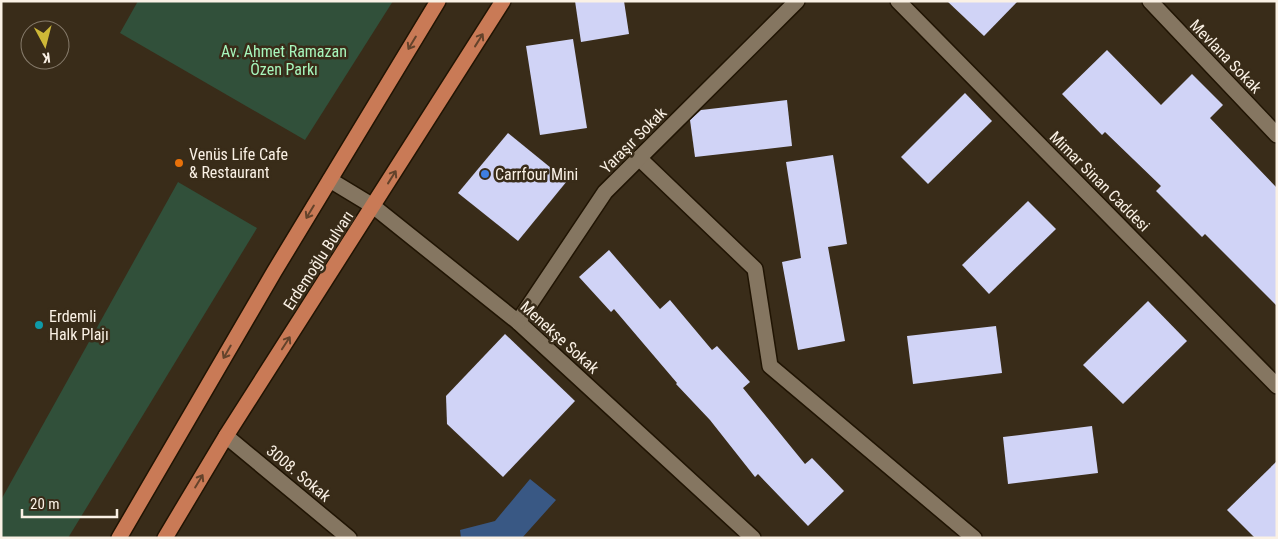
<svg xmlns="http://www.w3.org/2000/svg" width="1278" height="539" font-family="'Roboto Condensed',sans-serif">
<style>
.green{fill:#31503a}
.water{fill:#395884}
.building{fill:#d0d3f6}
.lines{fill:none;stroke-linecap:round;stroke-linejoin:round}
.minor-casing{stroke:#201403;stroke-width:18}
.major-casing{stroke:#201403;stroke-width:18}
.minor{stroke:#857661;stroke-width:15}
.major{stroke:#c97a56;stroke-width:15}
.oneway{stroke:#64432b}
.food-dot{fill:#e8710a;stroke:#392c19;stroke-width:2}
.shop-dot{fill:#3f7fe0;stroke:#392c19;stroke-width:2}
.culture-dot{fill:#0f9aa8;stroke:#392c19;stroke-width:2}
.labels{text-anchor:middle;stroke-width:5;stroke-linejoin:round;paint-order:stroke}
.park-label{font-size:16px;fill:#a7f6bc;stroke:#392c19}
.street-label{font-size:16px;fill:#faf1e5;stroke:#392c19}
.poi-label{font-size:16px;fill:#faf1e5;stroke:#392c19;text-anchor:start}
</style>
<rect width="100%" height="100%" fill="#392c19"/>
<g class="green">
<polygon points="138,1 393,1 305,140 120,33"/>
<polygon points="178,182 257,228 68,538 1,538 1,500"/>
</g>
<polygon class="water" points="530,479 556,500 522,538 461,538 460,530 495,521"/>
<g class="building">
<polygon points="575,1 624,1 629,34 581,42"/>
<polygon points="947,1 1018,1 984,36"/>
<polygon points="573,39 587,128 540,135 526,46"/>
<polygon points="1107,50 1161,105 1192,74 1223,105 1210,118 1277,188 1277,306 1205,234 1202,237 1156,191 1161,186 1105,132 1102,135 1062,94"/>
<polygon points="965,93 992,121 928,184 901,157"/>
<polygon points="787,100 792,146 695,157 690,120 701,110"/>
<polygon points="508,133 567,181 518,241 458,193"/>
<polygon points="833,155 847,244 828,247 845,341 798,350 782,262 801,258 786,162"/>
<polygon points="1028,201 1056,229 989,294 962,265"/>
<polygon points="609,250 660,309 670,300 712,350 717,346 750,382 743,388 805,464 812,458 844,491 808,526 758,474 755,477 710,420 676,384 677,383 614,309 611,312 579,277"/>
<polygon points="1148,301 1187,341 1123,404 1083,365"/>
<polygon points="996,326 1002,373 913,384 907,336"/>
<polygon points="505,334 575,401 503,477 447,424 446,396"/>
<polygon points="1092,426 1098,473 1008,484 1003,437"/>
<polygon points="1277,461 1277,538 1255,538 1227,510"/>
</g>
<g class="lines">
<defs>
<g id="minor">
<polyline points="898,1 1277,386"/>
<polyline points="1150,1 1277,135"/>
<polyline points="639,158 755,269 770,366 974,538"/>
<polyline points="330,180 373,206 518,322 753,538"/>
<polyline points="518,322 605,192 797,1"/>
<polyline points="226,436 349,538"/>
</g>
<g id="major">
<polyline points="119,538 274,272 438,1"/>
<polyline points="165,538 226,436 503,1"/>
</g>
</defs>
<use href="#minor" class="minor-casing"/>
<use href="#major" class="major-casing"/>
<use href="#minor" class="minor"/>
<use href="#major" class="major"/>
</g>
<defs><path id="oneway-shaft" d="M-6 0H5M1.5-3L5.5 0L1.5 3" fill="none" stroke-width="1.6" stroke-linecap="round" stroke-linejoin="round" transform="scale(1.25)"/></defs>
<g class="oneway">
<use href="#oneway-shaft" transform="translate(479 40) rotate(-58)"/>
<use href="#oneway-shaft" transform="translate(412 43) rotate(121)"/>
<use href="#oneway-shaft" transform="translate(392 177) rotate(-58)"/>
<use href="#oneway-shaft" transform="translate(310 212) rotate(121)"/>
<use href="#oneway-shaft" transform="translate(286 343) rotate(-57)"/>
<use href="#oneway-shaft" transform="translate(227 352) rotate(120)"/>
<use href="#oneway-shaft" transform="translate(199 481) rotate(-59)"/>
</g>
<circle class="food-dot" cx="179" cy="163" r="5"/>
<circle class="shop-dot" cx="485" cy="174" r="5"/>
<circle class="culture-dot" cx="39" cy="325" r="5"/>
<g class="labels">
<g class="park-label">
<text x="284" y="57">Av. Ahmet Ramazan<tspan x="284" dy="18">Özen Parkı</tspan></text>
</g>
<g class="street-label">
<text transform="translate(1226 56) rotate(46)" y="6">Mevlana Sokak</text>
<text transform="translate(633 140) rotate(-45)" y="6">Yaraşır Sokak</text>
<text transform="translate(1100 181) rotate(45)" y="6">Mimar Sinan Caddesi</text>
<text transform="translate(318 260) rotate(-57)" y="6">Erdemoğlu Bulvarı</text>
<text transform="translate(560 337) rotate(42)" y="6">Menekşe Sokak</text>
<text transform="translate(299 473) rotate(40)" y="6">3008. Sokak</text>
</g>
<g class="poi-label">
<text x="189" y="160">Venüs Life Cafe<tspan x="189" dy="18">&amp; Restaurant</tspan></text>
<text x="495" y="180">Carrfour Mini</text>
<text x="49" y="322">Erdemli<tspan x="49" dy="18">Halk Plajı</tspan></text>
</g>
</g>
<rect width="1278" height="539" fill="none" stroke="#faf1e5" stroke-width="5"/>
<g transform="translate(45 45) rotate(173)"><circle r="24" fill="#392c19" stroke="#867b6b"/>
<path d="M0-4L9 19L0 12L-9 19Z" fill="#ceb837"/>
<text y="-8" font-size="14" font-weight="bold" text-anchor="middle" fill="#faf1e5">K</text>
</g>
<path d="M22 509v8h95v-8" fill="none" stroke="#faf1e5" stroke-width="2.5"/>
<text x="30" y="509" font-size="15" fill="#faf1e5" stroke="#392c19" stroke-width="4" paint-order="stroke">20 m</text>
</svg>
